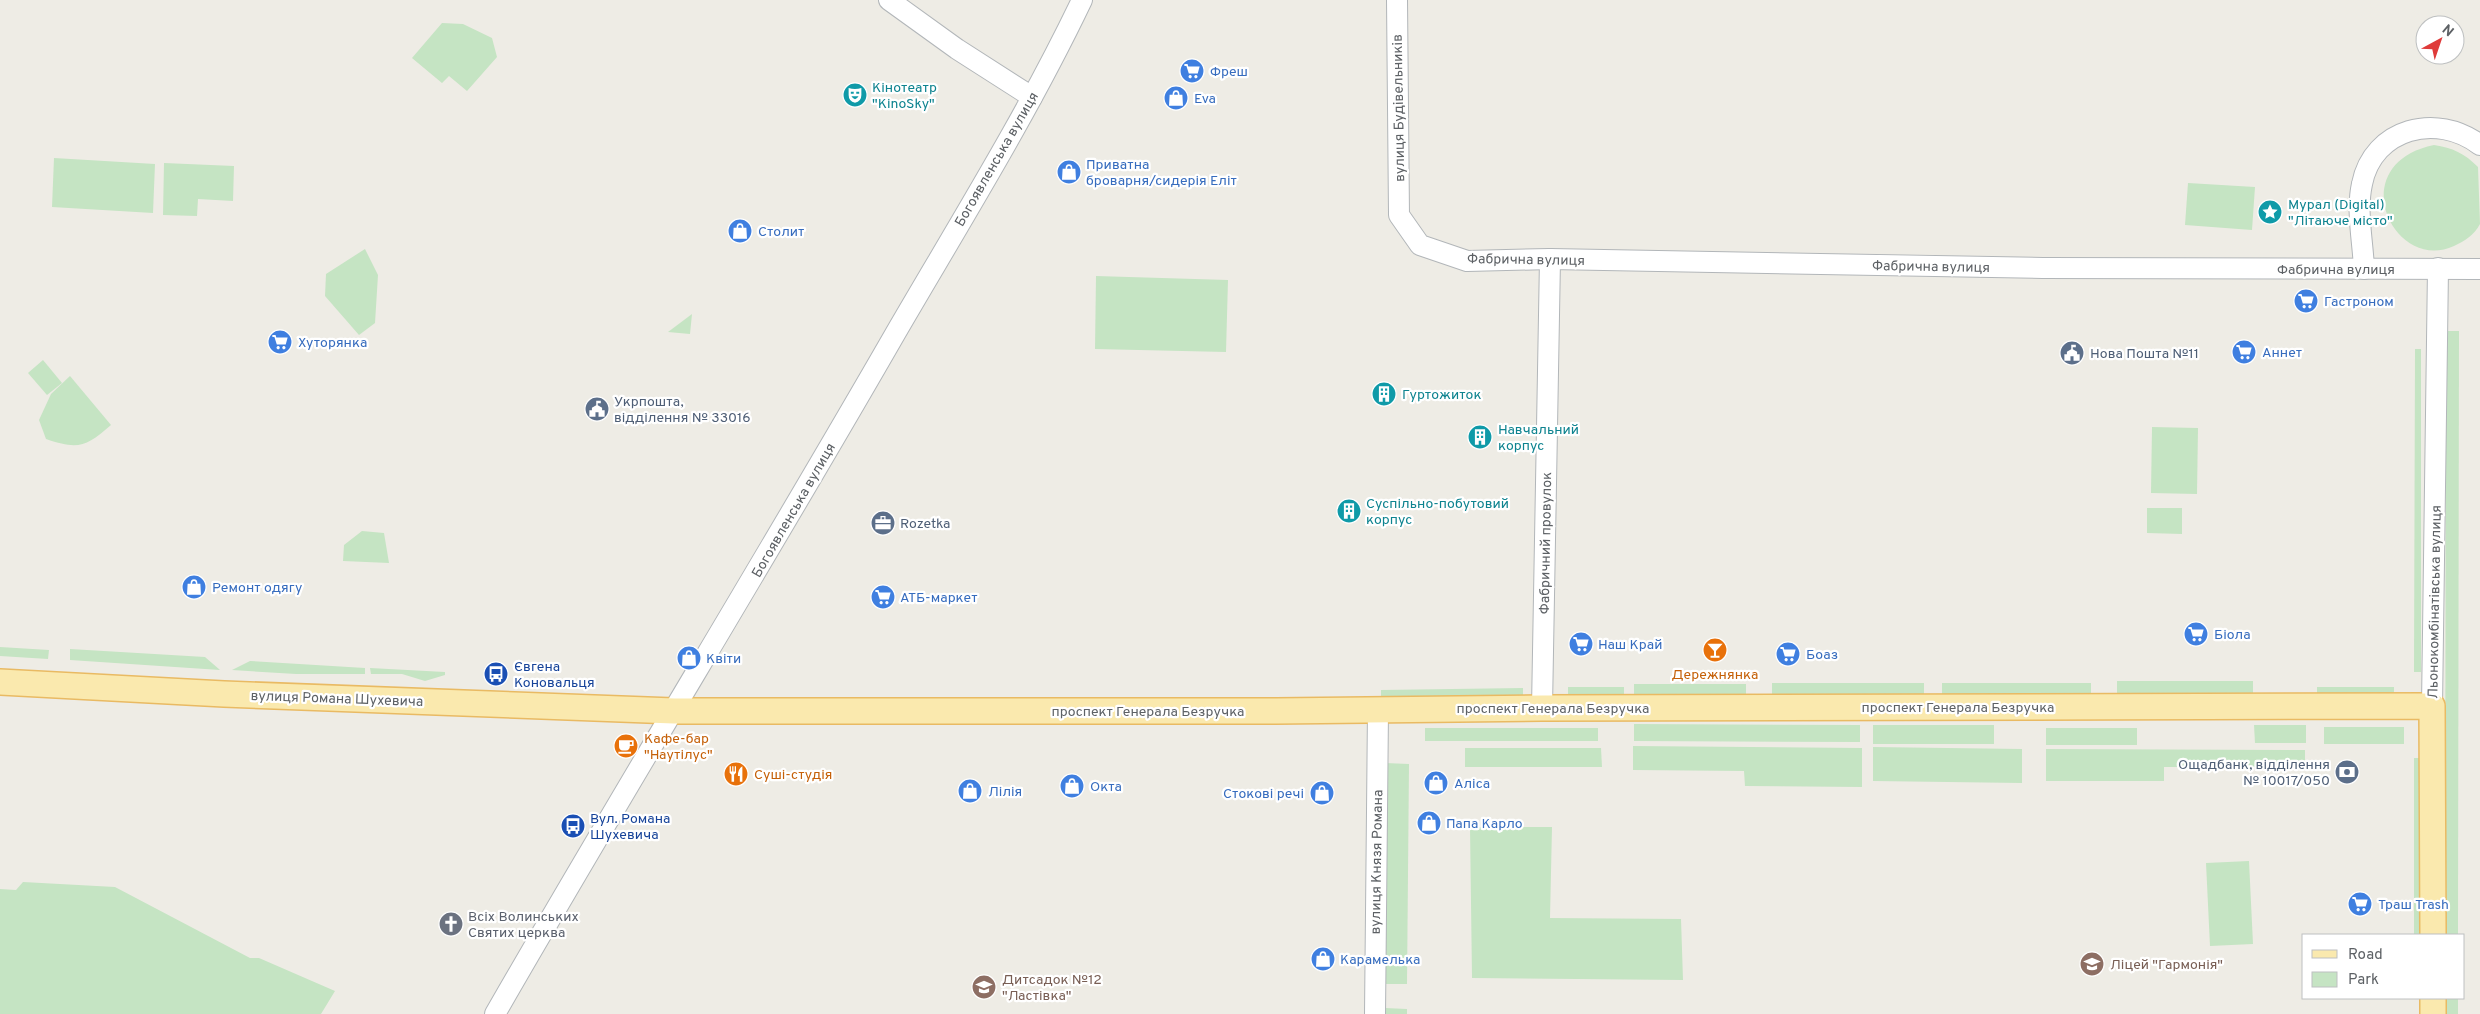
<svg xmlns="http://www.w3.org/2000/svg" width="2480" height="1014" font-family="Overpass,sans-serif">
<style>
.green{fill:#c5e4c3}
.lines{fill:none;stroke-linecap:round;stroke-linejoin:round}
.minor-casing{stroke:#b2b6b9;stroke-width:22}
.major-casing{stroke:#e9ba63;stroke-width:28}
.minor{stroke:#fff;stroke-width:20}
.major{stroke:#fae9ae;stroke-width:25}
.labels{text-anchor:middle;stroke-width:4.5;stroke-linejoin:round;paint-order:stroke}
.shop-label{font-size:14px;fill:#366cbe;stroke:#fff;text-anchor:start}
.culture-label{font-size:14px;fill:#0d838f;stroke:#fff;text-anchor:start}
.street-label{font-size:14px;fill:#5d6165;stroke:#fff}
.service-label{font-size:14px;fill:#4e5e75;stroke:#fff;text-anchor:start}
.transit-label{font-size:14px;fill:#164399;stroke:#fff;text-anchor:start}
.food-label{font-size:14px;fill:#c56008;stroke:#fff;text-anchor:start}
.worship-label{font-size:14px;fill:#5b616d;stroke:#fff;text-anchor:start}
.education-label{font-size:14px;fill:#785e54;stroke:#fff;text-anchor:start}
</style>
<rect width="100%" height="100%" fill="#eeece5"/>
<g class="green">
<polygon points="442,23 463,24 492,38 497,57 467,91 449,76 442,83 412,58"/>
<path d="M2434 145C2453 148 2464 153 2478 167L2480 224C2474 235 2465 241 2454 246 2393 274 2342 164 2434 145Z"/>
<polygon points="54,158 155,164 153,213 52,207"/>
<polygon points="164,163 234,166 233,201 198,199 197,216 163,215"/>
<polygon points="2188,183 2255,187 2252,230 2185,225"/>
<polygon points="365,249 378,275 375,323 359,335 325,296 326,274"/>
<polygon points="1096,276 1228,280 1226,352 1095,349"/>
<polygon points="692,314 690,334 668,332"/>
<polygon points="2446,331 2459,331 2458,935 2445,935"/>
<polygon points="2415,349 2421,349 2421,672 2414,672"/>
<polygon points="43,360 62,383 47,395 28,373"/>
<path d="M70 376 111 425C86 447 78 450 46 439L39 420 51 394Z"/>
<polygon points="2152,427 2198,428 2197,494 2151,493"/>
<polygon points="2147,508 2182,508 2182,534 2147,533"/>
<polygon points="362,531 384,533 389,563 343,561 344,545"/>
<polygon points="0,647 49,650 48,659 0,656"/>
<polygon points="70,649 205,657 220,670 70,660"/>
<polygon points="250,661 365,668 365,674 296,674 232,670"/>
<polygon points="370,668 445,672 445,675 425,681 402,674 371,674"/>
<rect x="2117" y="681" width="136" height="15"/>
<rect x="1772" y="683" width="152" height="15"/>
<rect x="1942" y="683" width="149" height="15"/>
<rect x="1634" y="684" width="112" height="12"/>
<rect x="1568" y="687" width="56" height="10"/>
<rect x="2317" y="687" width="77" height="6"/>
<polygon points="1523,688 1523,700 1381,702 1381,690"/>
<polygon points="1634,724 1860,725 1860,742 1634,741"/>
<rect x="1873" y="725" width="121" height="19"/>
<polygon points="2254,725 2306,725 2306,743 2255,743"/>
<rect x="2324" y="727" width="80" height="17"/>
<rect x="1425" y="728" width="173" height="13"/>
<rect x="2046" y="728" width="91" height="17"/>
<polygon points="1633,746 1862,748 1862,787 1745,786 1744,771 1633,770"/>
<polygon points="1873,747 2022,749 2022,783 1873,781"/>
<polygon points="1465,748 1601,748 1602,767 1465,767"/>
<polygon points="2046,749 2305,750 2305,767 2164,767 2164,781 2046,781"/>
<rect x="2414" y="758" width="7" height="177"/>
<polygon points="1385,763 1409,764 1407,984 1384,984"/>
<polygon points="1470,827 1552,827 1550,918 1681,919 1683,980 1472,978"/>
<polygon points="2249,861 2253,944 2210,946 2206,863"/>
<polygon points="23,882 115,887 250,958 259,958 335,991 321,1014 0,1014 0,889 16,890"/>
<rect x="2445" y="998" width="13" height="16"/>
<polygon points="1385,1008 1407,1009 1407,1014 1385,1014"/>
</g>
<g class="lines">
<defs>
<g id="minor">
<polyline points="889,0 957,49 1032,97"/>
<polyline points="1397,0 1399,215 1420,245 1467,261 1550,259 2043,268 2480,269"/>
<path d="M2364 269C2363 242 2356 211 2362 184 2373 128 2437 112 2480 145"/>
<polyline points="2432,706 2438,268"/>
<polyline points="1542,708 1550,259"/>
<path d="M495 1014C626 786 764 562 895 334 959 224 1027 115 1082 0"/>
<polyline points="1375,1014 1378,710"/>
</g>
<g id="major">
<polyline points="0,682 224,694 674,711 1276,711 1542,708 2432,706 2433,935"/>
<polyline points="2433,998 2433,1014"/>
</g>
</defs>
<use href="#minor" class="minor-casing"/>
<use href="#major" class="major-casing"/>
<use href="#minor" class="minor"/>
<use href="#major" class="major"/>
</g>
<defs>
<symbol id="supermarket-disc" viewBox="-11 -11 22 22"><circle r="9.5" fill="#3f7fe0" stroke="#fff"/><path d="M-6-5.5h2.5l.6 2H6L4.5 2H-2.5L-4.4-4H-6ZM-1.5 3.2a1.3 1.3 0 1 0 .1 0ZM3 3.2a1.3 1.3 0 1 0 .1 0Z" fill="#fff"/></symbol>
<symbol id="theatre-disc" viewBox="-11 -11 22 22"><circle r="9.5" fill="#0f9aa8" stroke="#fff"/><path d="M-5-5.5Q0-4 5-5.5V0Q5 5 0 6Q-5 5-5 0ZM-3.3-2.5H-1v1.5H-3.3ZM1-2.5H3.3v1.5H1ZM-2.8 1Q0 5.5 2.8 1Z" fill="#fff"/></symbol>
<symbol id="shop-disc" viewBox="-11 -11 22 22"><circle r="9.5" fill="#3f7fe0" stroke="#fff"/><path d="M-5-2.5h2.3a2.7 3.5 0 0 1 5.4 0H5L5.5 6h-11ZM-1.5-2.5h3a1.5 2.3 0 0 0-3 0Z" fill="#fff"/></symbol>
<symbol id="sight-disc" viewBox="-11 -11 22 22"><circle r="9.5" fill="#0f9aa8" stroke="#fff"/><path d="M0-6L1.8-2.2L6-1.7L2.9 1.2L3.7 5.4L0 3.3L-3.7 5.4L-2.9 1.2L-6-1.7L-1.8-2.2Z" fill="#fff"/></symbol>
<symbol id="civic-disc" viewBox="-11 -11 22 22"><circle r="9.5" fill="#5c6f8a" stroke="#fff"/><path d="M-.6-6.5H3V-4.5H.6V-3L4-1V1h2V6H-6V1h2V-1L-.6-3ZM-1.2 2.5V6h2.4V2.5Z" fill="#fff"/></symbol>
<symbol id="building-disc" viewBox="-11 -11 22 22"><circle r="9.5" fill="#0f9aa8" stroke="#fff"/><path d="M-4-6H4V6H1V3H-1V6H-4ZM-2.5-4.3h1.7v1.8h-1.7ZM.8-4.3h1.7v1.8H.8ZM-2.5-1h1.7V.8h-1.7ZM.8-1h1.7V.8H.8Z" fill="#fff"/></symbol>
<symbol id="office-disc" viewBox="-11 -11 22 22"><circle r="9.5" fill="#5c6f8a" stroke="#fff"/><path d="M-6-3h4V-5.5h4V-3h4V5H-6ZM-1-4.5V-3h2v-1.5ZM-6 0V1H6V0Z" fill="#fff"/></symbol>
<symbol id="bar-disc" viewBox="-11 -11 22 22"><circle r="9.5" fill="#e8710a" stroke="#fff"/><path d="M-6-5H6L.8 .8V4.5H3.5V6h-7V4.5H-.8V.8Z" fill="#fff"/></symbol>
<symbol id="bus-disc" viewBox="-11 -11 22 22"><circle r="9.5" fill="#1a4fb4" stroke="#fff"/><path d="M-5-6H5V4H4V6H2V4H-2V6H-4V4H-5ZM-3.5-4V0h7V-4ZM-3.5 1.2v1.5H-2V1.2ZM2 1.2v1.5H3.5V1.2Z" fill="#fff"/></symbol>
<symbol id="cafe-disc" viewBox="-11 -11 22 22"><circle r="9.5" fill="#e8710a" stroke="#fff"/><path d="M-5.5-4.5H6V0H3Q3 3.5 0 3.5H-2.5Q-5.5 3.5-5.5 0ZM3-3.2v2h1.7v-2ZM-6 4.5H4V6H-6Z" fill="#fff"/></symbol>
<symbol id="bank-disc" viewBox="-11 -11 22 22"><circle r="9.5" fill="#5c6f8a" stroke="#fff"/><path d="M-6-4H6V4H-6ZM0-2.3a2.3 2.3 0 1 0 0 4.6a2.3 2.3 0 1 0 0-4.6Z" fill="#fff"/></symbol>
<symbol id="restaurant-disc" viewBox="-11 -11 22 22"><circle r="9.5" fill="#e8710a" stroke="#fff"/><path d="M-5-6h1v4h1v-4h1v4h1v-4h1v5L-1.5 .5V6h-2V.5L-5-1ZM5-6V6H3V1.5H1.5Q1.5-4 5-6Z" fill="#fff"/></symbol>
<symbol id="church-disc" viewBox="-11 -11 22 22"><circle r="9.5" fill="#6b7280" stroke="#fff"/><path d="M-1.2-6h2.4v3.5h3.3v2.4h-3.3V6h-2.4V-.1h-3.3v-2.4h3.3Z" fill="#fff"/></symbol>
<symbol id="school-disc" viewBox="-11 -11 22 22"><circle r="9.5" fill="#8d6e63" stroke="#fff"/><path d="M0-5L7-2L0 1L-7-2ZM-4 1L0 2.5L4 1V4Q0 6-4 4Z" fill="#fff"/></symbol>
</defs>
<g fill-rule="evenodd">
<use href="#supermarket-disc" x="1178" y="57" width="28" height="28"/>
<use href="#theatre-disc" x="841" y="81" width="28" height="28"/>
<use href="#shop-disc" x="1162" y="84" width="28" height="28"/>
<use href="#shop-disc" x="1055" y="158" width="28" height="28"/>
<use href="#sight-disc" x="2256" y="198" width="28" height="28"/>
<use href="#shop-disc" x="726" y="217" width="28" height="28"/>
<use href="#supermarket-disc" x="2292" y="287" width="28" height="28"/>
<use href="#supermarket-disc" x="266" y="328" width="28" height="28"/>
<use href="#supermarket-disc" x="2230" y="338" width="28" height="28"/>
<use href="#civic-disc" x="2058" y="339" width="28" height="28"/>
<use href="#building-disc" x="1370" y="380" width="28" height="28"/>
<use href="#civic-disc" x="583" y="395" width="28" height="28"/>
<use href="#building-disc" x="1466" y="423" width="28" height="28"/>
<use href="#building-disc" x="1335" y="497" width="28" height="28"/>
<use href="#office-disc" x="869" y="509" width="28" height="28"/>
<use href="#shop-disc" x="180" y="573" width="28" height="28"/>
<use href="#supermarket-disc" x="869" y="583" width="28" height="28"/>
<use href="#supermarket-disc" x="2182" y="620" width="28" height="28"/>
<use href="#supermarket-disc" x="1567" y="630" width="28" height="28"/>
<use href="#bar-disc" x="1701" y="636" width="28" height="28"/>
<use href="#supermarket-disc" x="1774" y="640" width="28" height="28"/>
<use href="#shop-disc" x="675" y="644" width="28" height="28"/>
<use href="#bus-disc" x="482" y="660" width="28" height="28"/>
<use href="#cafe-disc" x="612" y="732" width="28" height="28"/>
<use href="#bank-disc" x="2333" y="758" width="28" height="28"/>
<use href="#restaurant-disc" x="722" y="760" width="28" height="28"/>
<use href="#shop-disc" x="1422" y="769" width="28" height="28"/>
<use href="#shop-disc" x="1058" y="772" width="28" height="28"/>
<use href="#shop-disc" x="956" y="777" width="28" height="28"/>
<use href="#shop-disc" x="1308" y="779" width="28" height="28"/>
<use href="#shop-disc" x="1415" y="809" width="28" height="28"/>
<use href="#bus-disc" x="559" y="812" width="28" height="28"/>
<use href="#supermarket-disc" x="2346" y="890" width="28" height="28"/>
<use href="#church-disc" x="437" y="910" width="28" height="28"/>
<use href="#shop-disc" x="1309" y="945" width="28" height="28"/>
<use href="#school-disc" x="2078" y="950" width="28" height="28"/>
<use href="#school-disc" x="970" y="973" width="28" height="28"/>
</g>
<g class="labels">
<g class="shop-label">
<text x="1210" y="76">Фреш</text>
<text x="1194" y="103">Eva</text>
<text x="1086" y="169">Приватна<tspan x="1086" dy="16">броварня/сидерія Еліт</tspan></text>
<text x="758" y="236">Столит</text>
<text x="2324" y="306">Гастроном</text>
<text x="298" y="347">Хуторянка</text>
<text x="2262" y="357">Аннет</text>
<text x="212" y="592">Ремонт одягу</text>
<text x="900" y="602">АТБ-маркет</text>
<text x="2214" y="639">Біола</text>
<text x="1598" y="649">Наш Край</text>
<text x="1806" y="659">Боаз</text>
<text x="706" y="663">Квіти</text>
<text x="1454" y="788">Аліса</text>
<text x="1090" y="791">Окта</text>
<text x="988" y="796">Лілія</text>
<text x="1304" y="798" text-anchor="end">Стокові речі</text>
<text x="1446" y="828">Папа Карло</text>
<text x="2378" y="909">Траш Trash</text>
<text x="1340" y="964">Карамелька</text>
</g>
<g class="culture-label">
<text x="872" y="92">Кінотеатр<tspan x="872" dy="16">"KinoSky"</tspan></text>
<text x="2288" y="209">Мурал (Digital)<tspan x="2288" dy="16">"Літаюче місто"</tspan></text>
<text x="1402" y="399">Гуртожиток</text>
<text x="1498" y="434">Навчальний<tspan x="1498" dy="16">корпус</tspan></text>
<text x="1366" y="508">Суспільно-побутовий<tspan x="1366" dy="16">корпус</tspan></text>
</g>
<g class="street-label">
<text transform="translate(1398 108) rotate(-91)" y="5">вулиця Будівельників</text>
<text transform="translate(996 159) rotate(-60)" y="5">Богоявленська вулиця</text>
<text transform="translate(1526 259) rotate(1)" y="5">Фабрична вулиця</text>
<text transform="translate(1931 266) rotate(1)" y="5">Фабрична вулиця</text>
<text x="2336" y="274">Фабрична вулиця</text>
<text transform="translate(793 510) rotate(-60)" y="5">Богоявленська вулиця</text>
<text transform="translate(1545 543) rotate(-89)" y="5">Фабричний провулок</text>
<text transform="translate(2434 602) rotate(-89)" y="5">Льонокомбінатівська вулиця</text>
<text transform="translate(337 698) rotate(2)" y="5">вулиця Романа Шухевича</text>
<text x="1958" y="712">проспект Генерала Безручка</text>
<text x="1553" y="713">проспект Генерала Безручка</text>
<text x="1148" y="716">проспект Генерала Безручка</text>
<text transform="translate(1376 862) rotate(-89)" y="5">вулиця Князя Романа</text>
</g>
<g class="service-label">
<text x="2090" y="358">Нова Пошта №11</text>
<text x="614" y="406">Укрпошта,<tspan x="614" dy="16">відділення № 33016</tspan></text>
<text x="900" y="528">Rozetka</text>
<text x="2330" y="769" text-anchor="end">Ощадбанк, відділення<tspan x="2330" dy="16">№ 10017/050</tspan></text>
</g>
<g class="transit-label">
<text x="514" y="671">Євгена<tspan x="514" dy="16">Коновальця</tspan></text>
<text x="590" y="823">Вул. Романа<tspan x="590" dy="16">Шухевича</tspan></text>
</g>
<g class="food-label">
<text x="1715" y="679" text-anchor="middle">Дережнянка</text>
<text x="644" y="743">Кафе-бар<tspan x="644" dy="16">"Наутілус"</tspan></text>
<text x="754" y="779">Суші-студія</text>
</g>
<g class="worship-label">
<text x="468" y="921">Всіх Волинських<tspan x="468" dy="16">Святих церква</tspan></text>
</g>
<g class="education-label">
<text x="2110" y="969">Ліцей "Гармонія"</text>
<text x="1002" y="984">Дитсадок №12<tspan x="1002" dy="16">"Ластівка"</tspan></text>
</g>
</g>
<rect x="2302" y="934" width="162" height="65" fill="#ffffff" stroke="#bec0c1"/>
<rect x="2312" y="950" width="25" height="8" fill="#fae9ae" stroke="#bec0c1"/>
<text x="2348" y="959" font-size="15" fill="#5d6165">Road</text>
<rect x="2312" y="972" width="25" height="15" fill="#c5e4c3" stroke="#bec0c1"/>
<text x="2348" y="984" font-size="15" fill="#5d6165">Park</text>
<g transform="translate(2440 40) rotate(40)"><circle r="24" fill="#ffffff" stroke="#bec0c1"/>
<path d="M0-4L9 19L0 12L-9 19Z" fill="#df3b3a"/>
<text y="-8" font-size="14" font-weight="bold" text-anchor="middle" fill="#5d6165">N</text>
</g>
</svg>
